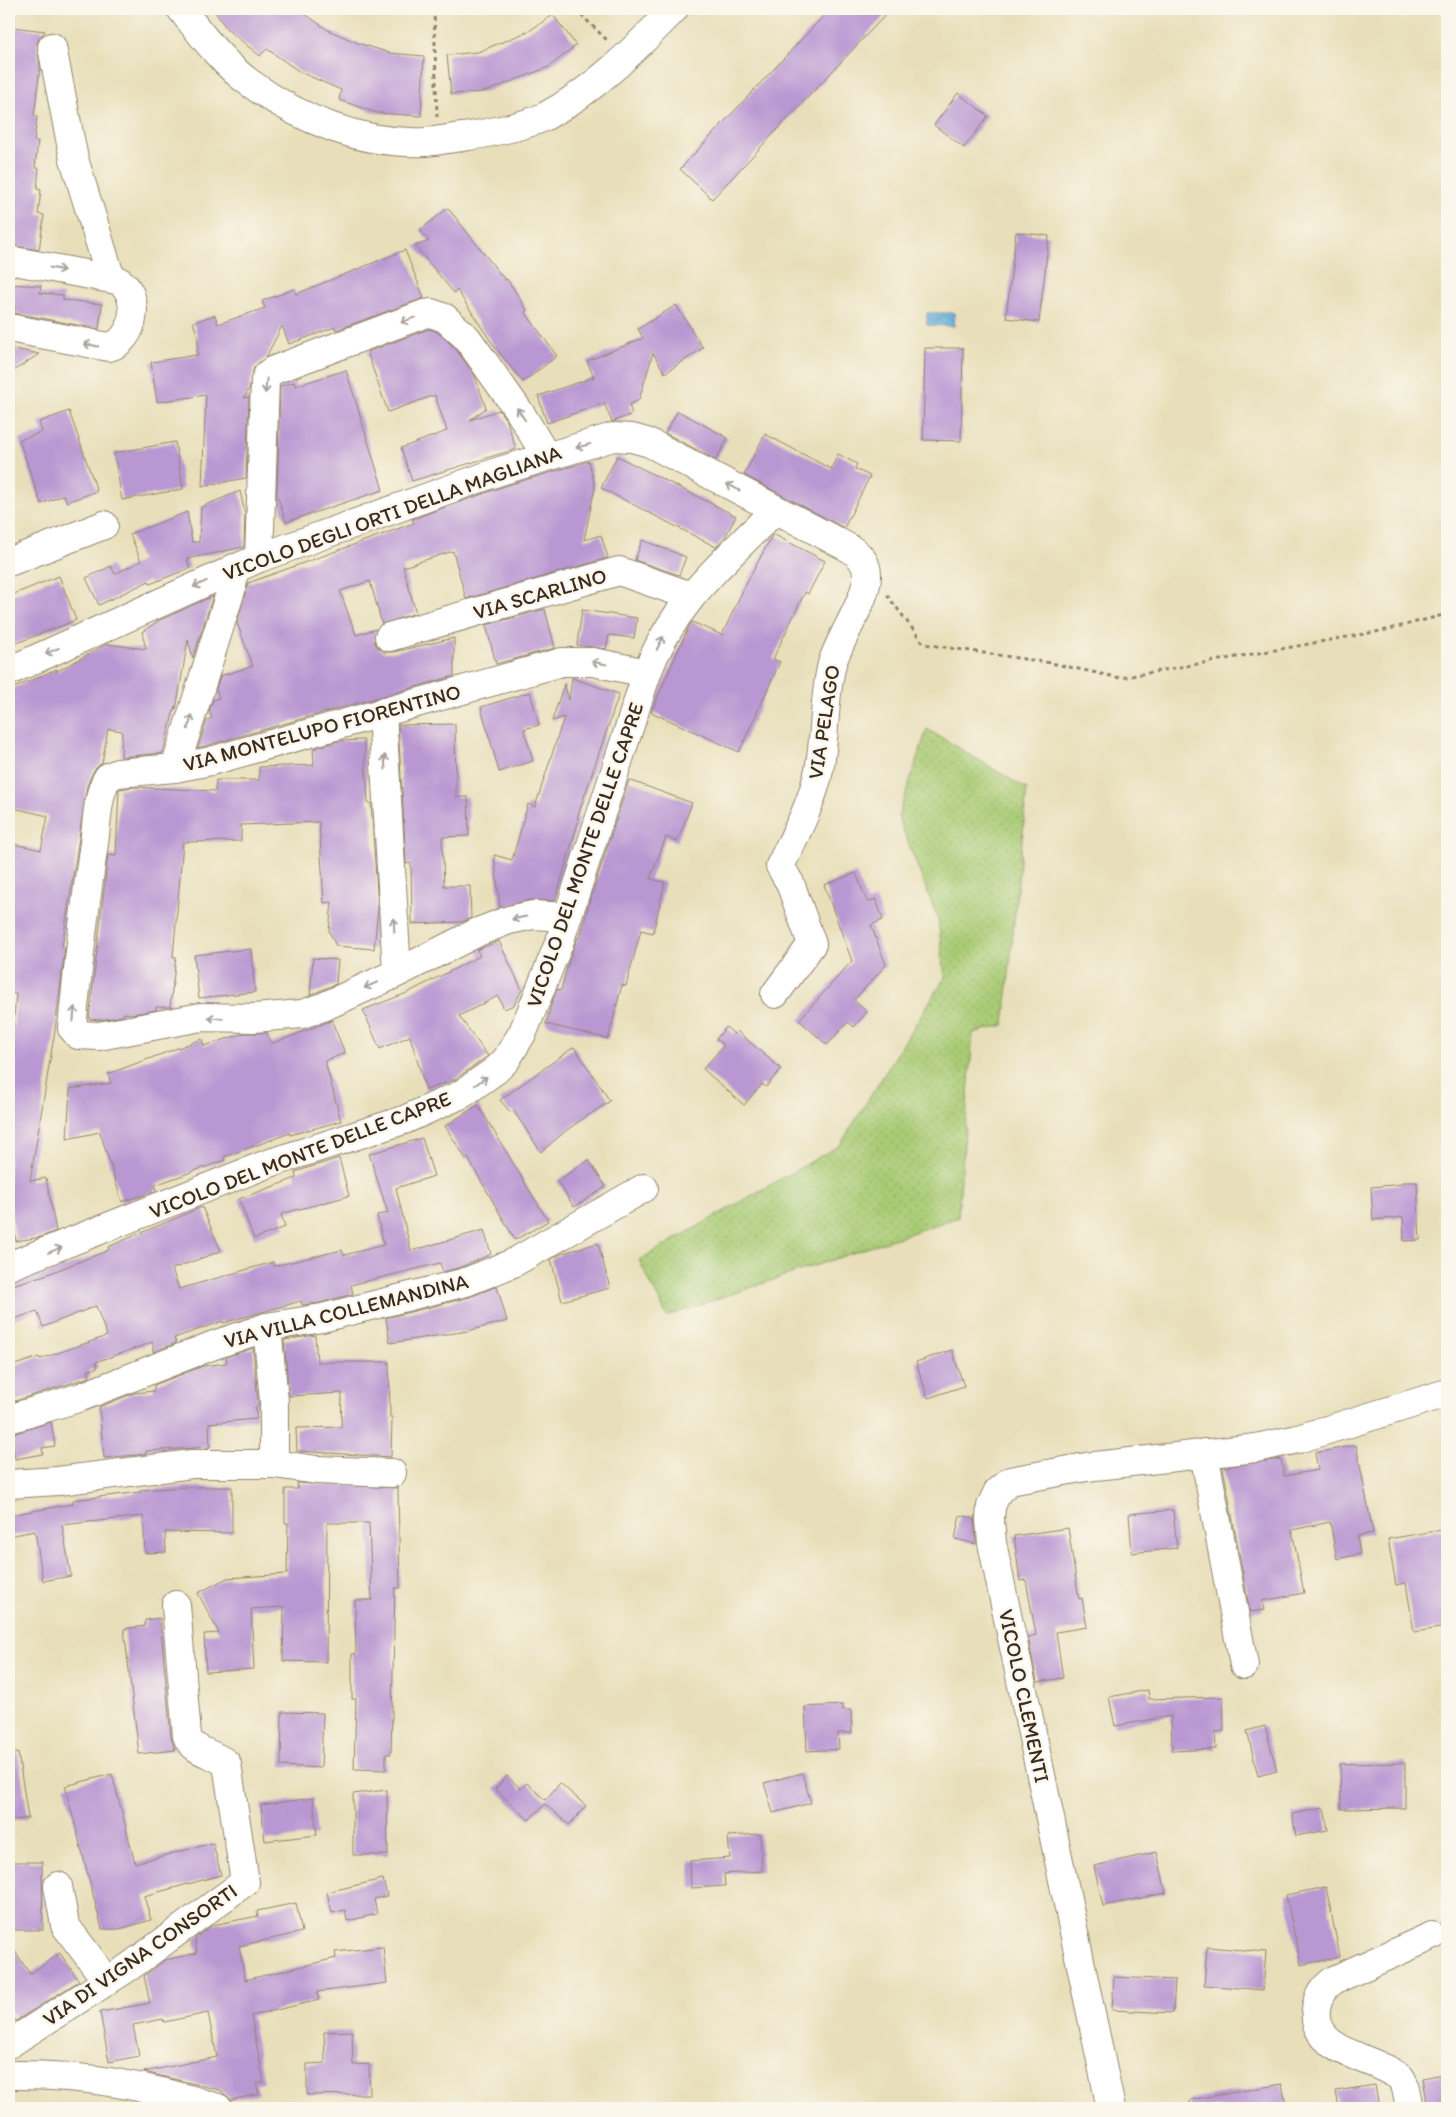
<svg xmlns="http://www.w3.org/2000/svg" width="1456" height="2117" font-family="Itim,sans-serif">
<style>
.grass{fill:url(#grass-dots);stroke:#727a49}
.water{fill:url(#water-waves);stroke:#4e6d7d}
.building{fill:#b997d2}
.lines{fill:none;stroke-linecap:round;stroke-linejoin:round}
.minor-casing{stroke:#92846c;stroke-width:30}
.path{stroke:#92846c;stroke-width:3;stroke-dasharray:4 4;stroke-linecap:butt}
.minor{stroke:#fff;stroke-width:28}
.oneway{stroke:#a79f9a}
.labels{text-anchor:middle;stroke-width:5;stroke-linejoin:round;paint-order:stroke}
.street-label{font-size:21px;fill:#3b2a1e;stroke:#fbf7ec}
</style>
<defs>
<pattern id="grass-dots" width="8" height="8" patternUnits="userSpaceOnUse" patternTransform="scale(1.25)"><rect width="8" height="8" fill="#a9cb74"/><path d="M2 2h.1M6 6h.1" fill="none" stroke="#92ae64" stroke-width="1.8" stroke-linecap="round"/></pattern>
<pattern id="water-waves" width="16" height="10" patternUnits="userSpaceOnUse" patternTransform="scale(1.25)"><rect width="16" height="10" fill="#62b0dc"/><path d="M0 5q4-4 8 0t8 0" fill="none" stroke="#528fb2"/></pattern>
</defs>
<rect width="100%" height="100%" fill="#fbf7ec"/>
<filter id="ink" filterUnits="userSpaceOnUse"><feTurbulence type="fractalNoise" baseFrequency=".02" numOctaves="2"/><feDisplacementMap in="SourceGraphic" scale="10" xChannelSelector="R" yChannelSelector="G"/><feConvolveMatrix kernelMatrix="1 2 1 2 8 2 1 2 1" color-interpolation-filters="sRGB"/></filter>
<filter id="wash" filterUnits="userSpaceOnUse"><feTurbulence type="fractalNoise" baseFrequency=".0096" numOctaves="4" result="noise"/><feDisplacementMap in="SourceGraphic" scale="20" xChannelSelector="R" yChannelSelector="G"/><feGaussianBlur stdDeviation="1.12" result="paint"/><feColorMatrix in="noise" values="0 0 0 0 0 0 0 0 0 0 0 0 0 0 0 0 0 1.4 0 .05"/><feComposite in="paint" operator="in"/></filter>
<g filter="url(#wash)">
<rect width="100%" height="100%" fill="#e8dfba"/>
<polygon class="grass" points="927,729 1027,789 1004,1025 973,1033 958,1217 667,1316 639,1260 840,1145 945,977 938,919 898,817"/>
<polygon class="water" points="927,313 954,313 954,326 927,325"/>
<g id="blocks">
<g class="building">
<polygon points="213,9 298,9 328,30 358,43 390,53 424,56 421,116 377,113 339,100 341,90 300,72 267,49 260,56 227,29"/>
<polygon points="830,9 891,9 712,199 680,169"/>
<polygon points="553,15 576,45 549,67 484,92 451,94 447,55 478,52 529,31"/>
<polygon points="12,27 45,31 37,42 40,67 34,116 37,117 34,141 38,141 35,168 39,168 37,189 41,190 38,214 44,215 39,250 10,245 14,210 9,210 12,187 9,187 9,55"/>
<polygon points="958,93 988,116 964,148 934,125"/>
<polygon points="448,208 505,280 507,279 527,310 525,312 557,356 523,382 494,346 457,290 454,293 415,246 429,241 420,230"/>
<polygon points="1016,232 1049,236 1039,322 1006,318"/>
<polygon points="405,250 424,298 336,330 335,327 289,344 282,326 266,357 254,368 249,389 244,398 249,397 246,478 202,486 206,395 157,402 151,362 197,355 198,337 193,322 215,315 218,324 265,308 262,301 294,289 296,294"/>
<polygon points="9,284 41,286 40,293 63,295 63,300 102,304 99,329 14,313 15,308 9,307"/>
<polygon points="676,305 703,348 665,373 653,353 639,400 629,405 632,414 612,422 604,403 547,423 538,396 594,377 587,361 643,338 638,329"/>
<polygon points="429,329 437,332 455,348 475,376 486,408 470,420 499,410 507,421 516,449 412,481 401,448 447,431 435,395 388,412 367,352"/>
<polygon points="9,348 39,354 9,374"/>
<polygon points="925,348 963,348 961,441 923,440"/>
<polygon points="346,370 383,490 286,522 277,495 280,386 294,382 295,386"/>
<polygon points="69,411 97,491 67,502 64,495 41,504 19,440 42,432 39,422"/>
<polygon points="678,411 728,438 716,460 665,433"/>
<polygon points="765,434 831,469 838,454 857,464 855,469 870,476 844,528 744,475"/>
<polygon points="175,442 183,489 122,500 114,453"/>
<polygon points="617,456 736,516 725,537 716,547 601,488"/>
<polygon points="589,461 595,487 584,540 601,535 608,558 466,599 453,551 403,567 416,613 382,624 370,581 340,591 356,635 376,629 374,642 378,648 385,652 393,652 454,638 454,676 198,748 207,720 212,718 209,711 213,700 219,698 216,689 220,676 253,666 237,623 248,583 414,523 412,519 505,486"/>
<polygon points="240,491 245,514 244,547 187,559 190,568 150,584 149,581 99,605 86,578 111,566 115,574 141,561 130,534 187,512 192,542 199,542 201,507"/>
<polygon points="773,534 825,561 808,594 805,592 773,659 780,662 739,752 651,712 689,626 692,622 722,635 744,588"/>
<polygon points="642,540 686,557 679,575 635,560"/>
<polygon points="59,576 76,620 9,646 9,596"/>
<polygon points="213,596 193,658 188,640 176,709 175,706 163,753 121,757 122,731 108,729 102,763 94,770 87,786 62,947 65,947 55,1030 30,1181 46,1178 56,1231 41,1237 16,1241 9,1202 9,1078 16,994 9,993 9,843 41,850 48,816 9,807 9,690 57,669 56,672 107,644 146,649 142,632 158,621"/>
<polygon points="545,609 555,648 496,664 486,625"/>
<polygon points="582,610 637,618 634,638 609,635 606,649 577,645"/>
<polygon points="572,678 619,694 577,818 579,819 555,901 530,900 500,907 494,855 512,860 528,804 535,807 564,717 552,721 564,684 569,700"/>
<polygon points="530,692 539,725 524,729 533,761 499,772 481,707"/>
<polygon points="455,724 456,797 468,797 469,836 442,837 444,886 470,886 471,918 462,922 412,924 411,863 406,864 398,725"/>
<polygon points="364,740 368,803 371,803 378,908 374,949 336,946 329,931 332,902 324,903 319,822 241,825 241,841 183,842 173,957 176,957 170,1007 156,1007 156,1010 132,1014 124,1013 123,1016 100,1020 89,1019 108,855 116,856 119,789 134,787 215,791 216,780 259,780 259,767 314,765 313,749 338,741"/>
<polygon points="629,780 692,803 677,842 666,837 650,879 665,882 653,933 641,930 626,986 622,985 608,1039 546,1024 551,1005 557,989 561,990 568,963 578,937 580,937 589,903"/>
<polygon points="856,873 867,902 876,899 883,920 871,925 886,965 854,1000 867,1012 854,1027 848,1022 827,1045 799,1020 852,961 824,885"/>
<polygon points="499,941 522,990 514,1005 504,1009 498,996 459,1016 488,1056 454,1080 426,1090 410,1036 380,1049 363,1010 407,993 480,956 477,950"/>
<polygon points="251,949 255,992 199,998 194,955"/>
<polygon points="313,958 338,960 336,984 310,995"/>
<polygon points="333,1020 333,1024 345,1053 325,1061 341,1121 290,1135 290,1133 224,1157 225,1160 155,1185 156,1191 122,1202 100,1132 67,1139 70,1089 111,1083 108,1074 202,1039 204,1046 245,1033 267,1033 271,1044"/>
<polygon points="726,1027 734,1034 737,1031 781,1069 766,1087 762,1084 744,1105 703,1069 724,1045 716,1039"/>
<polygon points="574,1047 610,1101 568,1129 541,1152 513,1110 510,1112 500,1100"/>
<polygon points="478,1105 548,1221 515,1240 468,1158 466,1159 445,1126"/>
<polygon points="422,1138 434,1176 396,1188 411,1251 484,1230 491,1254 461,1267 443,1272 440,1263 351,1285 353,1294 319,1303 302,1305 301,1301 223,1323 223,1321 174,1338 176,1343 153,1352 153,1342 96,1362 98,1367 88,1371 90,1377 12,1402 9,1392 9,1367 39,1357 40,1359 107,1336 96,1306 43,1327 37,1311 12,1320 9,1310 9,1286 48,1274 109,1250 108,1247 202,1207 221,1251 172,1269 179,1289 273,1262 274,1266 342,1250 344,1255 384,1245 377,1215 388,1213 369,1154"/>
<polygon points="339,1158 349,1196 281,1214 285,1227 254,1239 239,1199 296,1178 295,1172"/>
<polygon points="589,1160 606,1187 574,1207 557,1181"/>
<polygon points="1402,1182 1417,1182 1420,1240 1404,1241 1403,1217 1373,1220 1371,1187 1402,1184"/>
<polygon points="598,1243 610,1288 562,1301 551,1259 563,1253"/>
<polygon points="497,1286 507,1321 468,1331 390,1343 386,1318 470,1297"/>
<polygon points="315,1335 317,1362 389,1362 390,1417 392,1417 391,1457 297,1451 296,1428 341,1427 342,1393 289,1396 284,1340"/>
<polygon points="253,1348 258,1402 258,1407 255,1407 257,1419 209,1423 210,1447 146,1451 146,1454 104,1458 99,1407 134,1393 154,1391 154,1385 203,1366 227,1363 226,1357"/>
<polygon points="952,1350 964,1386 928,1398 916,1362"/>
<polygon points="51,1422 55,1446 42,1448 43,1454 15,1459 12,1434"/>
<polygon points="1356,1445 1373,1533 1357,1536 1360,1554 1337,1559 1330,1522 1292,1530 1304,1593 1262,1601 1264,1610 1250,1612 1223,1467 1281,1459 1284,1476 1318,1470 1315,1453"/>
<polygon points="297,1483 398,1488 400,1588 395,1588 391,1754 386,1754 386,1770 354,1769 356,1699 352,1699 352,1654 356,1654 355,1600 372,1600 369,1523 327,1523 326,1662 283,1661 284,1607 251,1609 254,1669 206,1672 204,1634 219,1633 198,1593 227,1578 287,1574 288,1523 285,1523 285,1489 298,1489"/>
<polygon points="185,1487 232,1487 232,1533 165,1532 166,1552 145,1553 143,1516 62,1525 71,1576 43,1581 35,1531 9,1536 9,1515 73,1504 73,1500 141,1492 141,1490"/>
<polygon points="1173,1510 1177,1548 1132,1553 1129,1514"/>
<polygon points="960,1515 974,1518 976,1544 955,1539"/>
<polygon points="1068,1528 1079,1599 1082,1598 1087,1627 1056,1632 1063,1678 1037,1682 1028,1637 1036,1635 1026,1580 1020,1581 1014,1536"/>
<polygon points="1447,1529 1447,1627 1414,1632 1406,1583 1396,1585 1388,1539"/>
<polygon points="160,1618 171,1737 175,1750 139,1754 124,1629 145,1626 145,1620"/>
<polygon points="1148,1690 1149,1699 1223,1697 1224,1731 1215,1732 1216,1749 1172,1751 1171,1716 1115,1726 1109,1697"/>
<polygon points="843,1705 843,1710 851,1710 852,1733 838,1733 839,1749 807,1751 805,1707"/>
<polygon points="282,1712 323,1713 321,1768 281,1766"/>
<polygon points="1265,1726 1277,1771 1258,1776 1247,1731"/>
<polygon points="18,1753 28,1818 9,1821 9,1754"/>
<polygon points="1405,1763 1405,1808 1341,1809 1340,1764"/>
<polygon points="802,1773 811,1803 773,1813 764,1783"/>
<polygon points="112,1774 135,1863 213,1843 221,1875 144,1896 151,1920 119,1929 102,1929 65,1786"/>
<polygon points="507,1776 521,1789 527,1783 545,1800 560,1783 586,1806 569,1825 545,1804 529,1820 495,1789"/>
<polygon points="387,1790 388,1855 353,1855 353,1794"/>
<polygon points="313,1798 317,1835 265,1841 261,1805"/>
<polygon points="1324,1808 1328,1830 1296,1836 1292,1814"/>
<polygon points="760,1834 762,1871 724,1874 725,1886 691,1888 690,1861 730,1858 728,1836"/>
<polygon points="1157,1852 1166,1893 1103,1906 1094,1866"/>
<polygon points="10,1862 42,1862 43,1930 10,1930"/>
<polygon points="383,1879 387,1896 374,1899 377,1914 347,1921 345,1910 332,1913 327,1892"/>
<polygon points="1326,1887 1340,1957 1301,1965 1286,1895"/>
<polygon points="296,1903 302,1932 239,1946 245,1980 336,1958 335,1952 383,1947 387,1983 317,1992 319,2000 251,2016 264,2082 256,2084 259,2094 231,2100 220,2090 144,2072 217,2057 208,2013 164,2022 163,2019 133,2025 139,2056 109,2062 100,2012 150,2003 144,1976 165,1960 197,1953 195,1938 213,1925 258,1916 257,1911"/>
<polygon points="9,1942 30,1974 60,1953 79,1981 16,2021 9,2010"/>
<polygon points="1207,1947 1266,1952 1263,1990 1204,1985"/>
<polygon points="1114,1977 1175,1980 1173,2013 1112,2010"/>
<polygon points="352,2031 353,2065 369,2064 370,2094 307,2095 307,2064 325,2063 324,2032"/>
<polygon points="1447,2073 1447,2108 1428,2108 1423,2078"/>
<polygon points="1282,2084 1287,2108 1190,2108 1190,2100"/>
<polygon points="1375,2085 1379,2108 1339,2108 1336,2091"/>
</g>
</g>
</g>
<g filter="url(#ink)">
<use href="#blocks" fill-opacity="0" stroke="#92846c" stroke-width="1"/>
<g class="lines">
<defs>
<g id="minor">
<path d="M181 9C201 34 223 64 250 83 300 120 363 145 426 142 438 141 451 138 463 137 485 134 525 126 544 117 595 90 634 50 674 9"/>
<polyline points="52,47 74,159 111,279"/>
<path d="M9 260 117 280C142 292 136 341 109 347L9 328"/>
<polyline points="259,558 265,381 268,374 274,370 424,314 431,313 445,318 467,338 521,414 546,456"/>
<polyline points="9,562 104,525"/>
<polyline points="389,637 619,571 691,596"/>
<path d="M9 671 259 558 500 471 613 437 632 438 650 443 849 548C859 554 867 562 867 575 868 598 839 639 832 664 823 699 826 735 819 770 812 804 795 835 780 866L790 883 812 944 775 994"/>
<polyline points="382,712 397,973"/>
<polyline points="175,768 232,587 234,568"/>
<path d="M567 917 533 915 509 920 478 932 397 973 323 1007 302 1014 254 1018 201 1017 99 1036 78 1035 72 1028C78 966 85 905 94 843 97 823 97 794 108 777L118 773 175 768 211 761 562 662H593L647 673"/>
<path d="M9 1266 267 1164 404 1120 462 1094 496 1070 506 1060 523 1032 559 943 647 673C673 603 724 562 775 510"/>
<polyline points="267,1327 274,1401 274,1464"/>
<polyline points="9,1419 81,1397 214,1345 267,1327 322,1318 466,1282 513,1263 644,1188"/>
<polyline points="1204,1453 1244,1665"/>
<polyline points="9,1484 58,1481 192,1464 274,1464 317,1470 392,1473"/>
<polyline points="58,1886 65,1925 107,1981"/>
<path d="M9 2044 129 1967 245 1882 227 1764C215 1753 193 1753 187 1736L176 1605"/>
<path d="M9 2075C82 2074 149 2085 218 2108"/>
<polyline points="1111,2108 992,1543 990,1520 991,1506 998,1491 1010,1481 1086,1467 1256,1448 1298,1439 1447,1393"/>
<path d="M1410 2108 1406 2088 1401 2078C1376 2057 1310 2053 1316 2009 1317 1997 1324 1987 1334 1980L1432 1936"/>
</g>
</defs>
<use href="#minor" class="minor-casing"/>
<g class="path">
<polyline points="434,9 437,118"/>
<polyline points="575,9 608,41"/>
<polyline points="887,595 924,644 1051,663 1120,678 1386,630 1447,614"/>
</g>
<use href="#minor" class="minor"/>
</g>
<defs><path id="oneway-shaft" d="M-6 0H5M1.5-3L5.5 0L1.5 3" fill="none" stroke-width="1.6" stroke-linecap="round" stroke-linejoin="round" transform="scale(1.25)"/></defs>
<g class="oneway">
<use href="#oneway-shaft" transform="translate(57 269) rotate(11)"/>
<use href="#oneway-shaft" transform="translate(408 320) rotate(160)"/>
<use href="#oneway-shaft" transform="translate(91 345) rotate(-168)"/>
<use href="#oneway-shaft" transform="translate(266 386) rotate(95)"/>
<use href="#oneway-shaft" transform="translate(521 414) rotate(-123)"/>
<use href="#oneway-shaft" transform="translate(583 446) rotate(165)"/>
<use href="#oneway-shaft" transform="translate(733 487) rotate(-151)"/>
<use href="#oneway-shaft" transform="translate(200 584) rotate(156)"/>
<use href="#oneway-shaft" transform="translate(660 643) rotate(-64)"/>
<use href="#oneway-shaft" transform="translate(52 651) rotate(156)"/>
<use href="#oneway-shaft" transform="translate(599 663) rotate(-169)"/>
<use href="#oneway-shaft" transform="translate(190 722) rotate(-73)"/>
<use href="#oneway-shaft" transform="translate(385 762) rotate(-93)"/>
<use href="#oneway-shaft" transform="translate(519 918) rotate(168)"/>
<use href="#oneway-shaft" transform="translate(394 925) rotate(-93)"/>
<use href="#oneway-shaft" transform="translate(371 985) rotate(157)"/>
<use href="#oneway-shaft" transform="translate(74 1014) rotate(-85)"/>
<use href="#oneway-shaft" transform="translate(215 1018) rotate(-174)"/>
<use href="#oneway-shaft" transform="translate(481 1081) rotate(-35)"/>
<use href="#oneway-shaft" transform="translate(55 1250) rotate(-22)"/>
</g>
</g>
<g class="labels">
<g class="street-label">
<text transform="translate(392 513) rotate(-20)" y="7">VICOLO DEGLI ORTI DELLA MAGLIANA</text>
<text transform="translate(540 594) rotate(-16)" y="7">VIA SCARLINO</text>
<text transform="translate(824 722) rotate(-81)" y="7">VIA PELAGO</text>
<text transform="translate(322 728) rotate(-15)" y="7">VIA MONTELUPO FIORENTINO</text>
<text transform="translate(585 855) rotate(-71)" y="7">VICOLO DEL MONTE DELLE CAPRE</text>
<text transform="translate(300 1155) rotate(-21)" y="7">VICOLO DEL MONTE DELLE CAPRE</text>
<text transform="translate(346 1311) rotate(-14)" y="7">VIA VILLA COLLEMANDINA</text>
<text transform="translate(1024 1696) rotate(78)" y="7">VICOLO CLEMENTI</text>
<text transform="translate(140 1955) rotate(-35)" y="7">VIA DI VIGNA CONSORTI</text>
</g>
</g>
<rect width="1456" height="2117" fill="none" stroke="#fbf7ec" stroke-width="30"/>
</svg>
